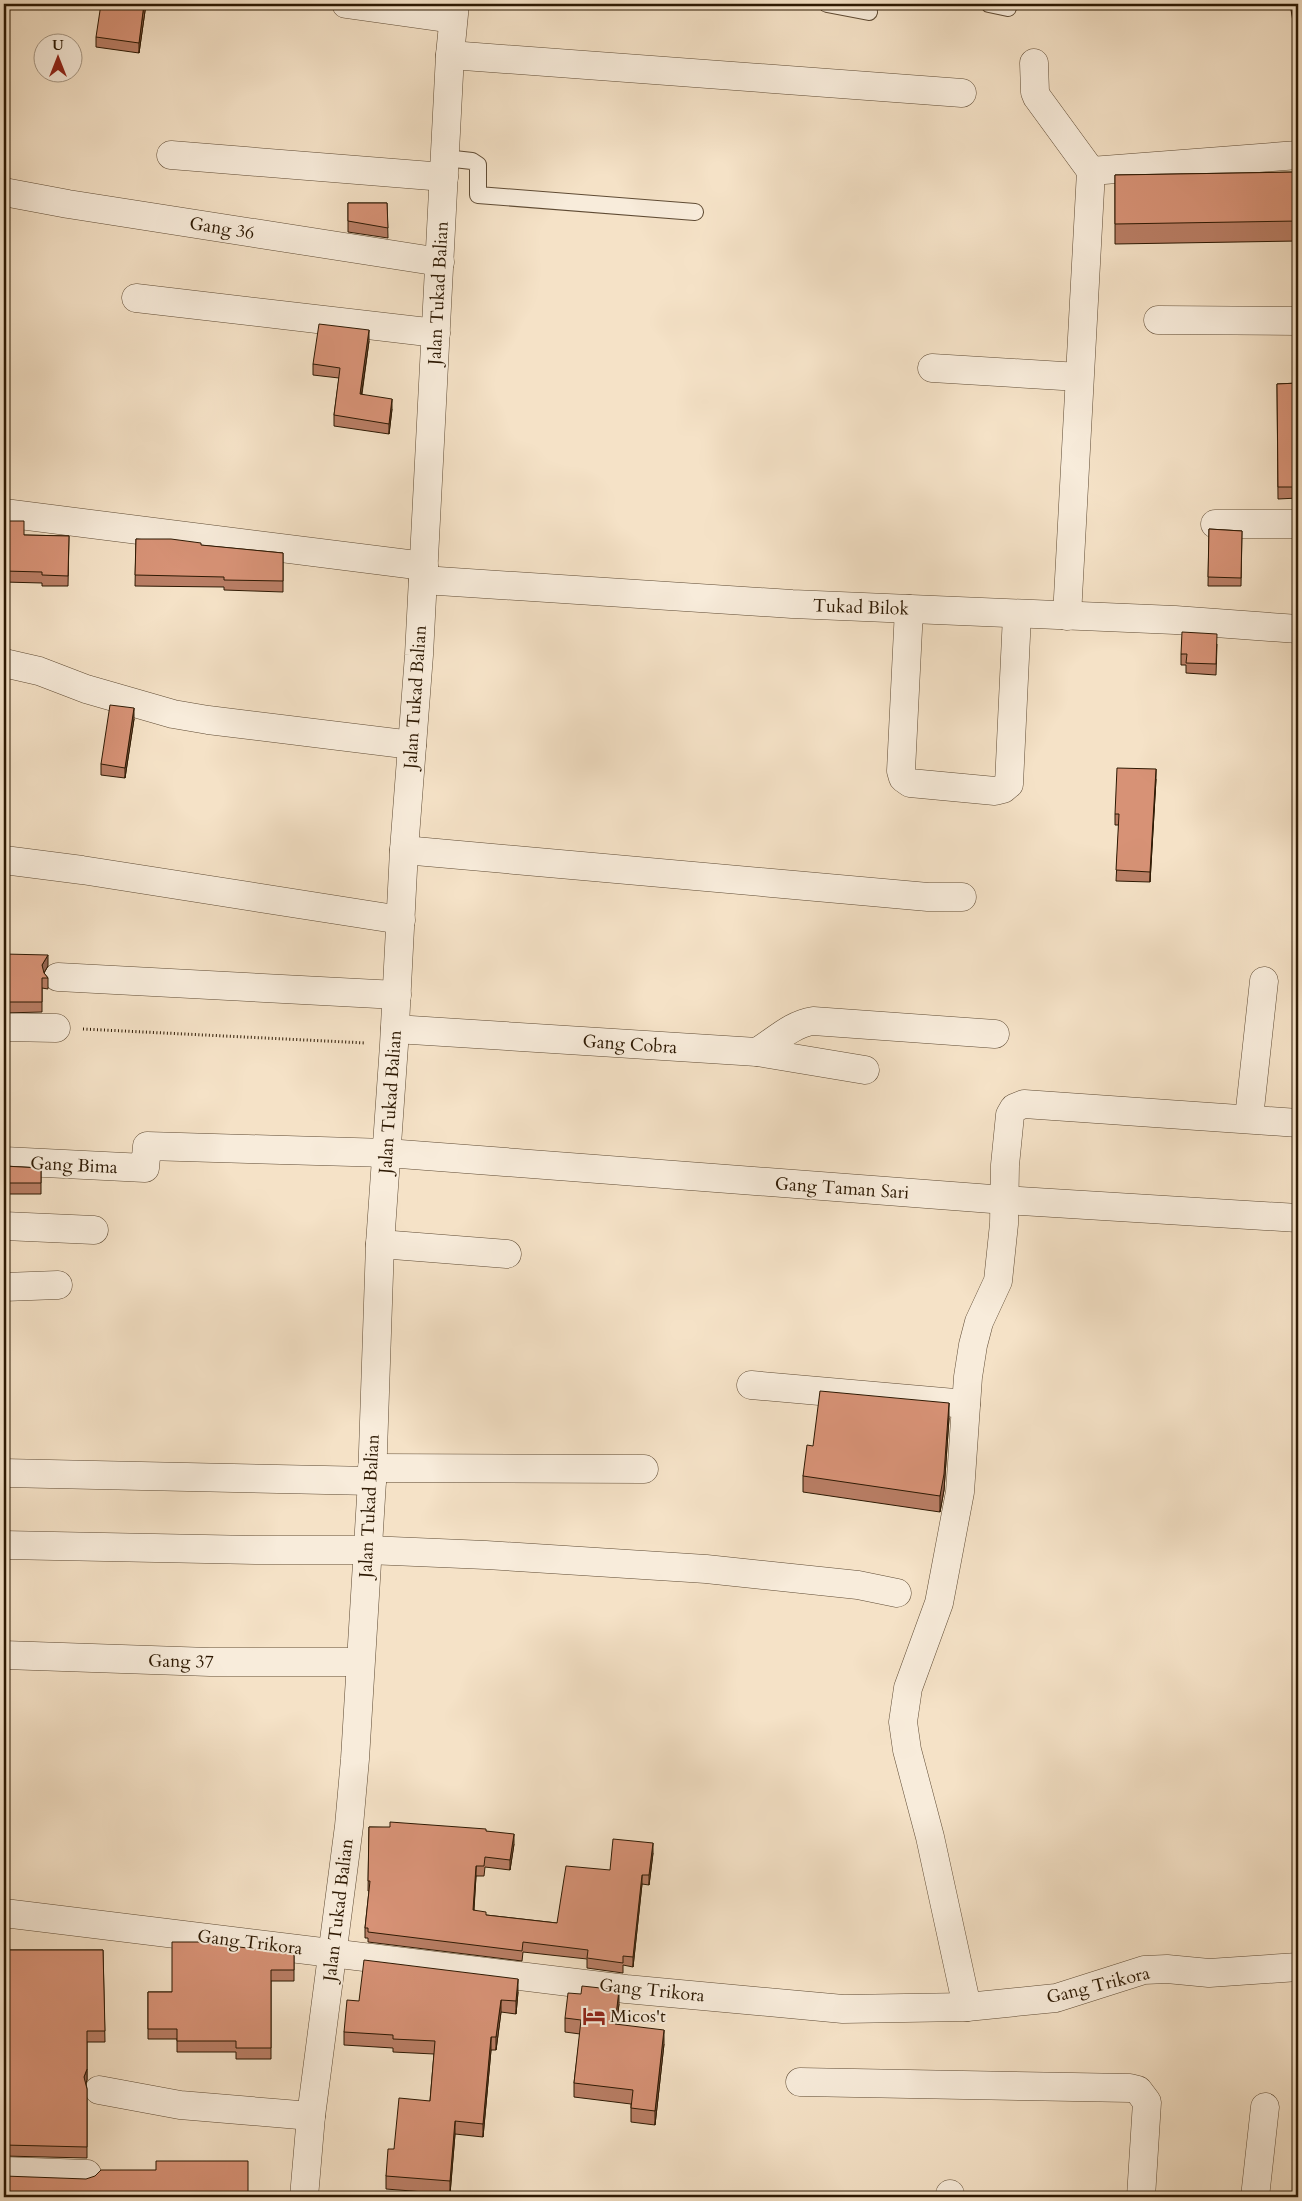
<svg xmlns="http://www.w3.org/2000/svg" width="1302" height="2201" font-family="Cardo,serif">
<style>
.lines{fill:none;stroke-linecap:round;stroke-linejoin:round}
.service-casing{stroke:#5f4b34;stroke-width:18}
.minor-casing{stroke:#5f4b34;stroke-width:29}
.tertiary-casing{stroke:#5f4b34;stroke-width:29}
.path{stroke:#2d1903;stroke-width:3;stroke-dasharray:1 2.5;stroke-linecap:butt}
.service{stroke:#f8ecdb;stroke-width:16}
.minor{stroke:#f8ecdb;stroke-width:28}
.tertiary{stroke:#f8ecdb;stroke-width:28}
.wall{fill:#b97e65;stroke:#2d1903}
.shaded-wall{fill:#966653;stroke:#2d1903}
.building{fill:#d79276;stroke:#2d1903}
.labels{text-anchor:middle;stroke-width:4;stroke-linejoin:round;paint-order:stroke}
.street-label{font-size:18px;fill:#2d1903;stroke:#f8ecdb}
.poi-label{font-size:18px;fill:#2d1903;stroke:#f8ecdb;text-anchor:start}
</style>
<rect width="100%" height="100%" fill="#f5e2c7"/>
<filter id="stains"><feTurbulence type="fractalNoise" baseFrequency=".004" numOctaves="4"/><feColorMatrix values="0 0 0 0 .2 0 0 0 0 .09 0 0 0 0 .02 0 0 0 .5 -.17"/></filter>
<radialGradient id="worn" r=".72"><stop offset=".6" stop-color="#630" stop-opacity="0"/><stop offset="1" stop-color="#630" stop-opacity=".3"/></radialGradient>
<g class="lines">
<defs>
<g id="service">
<polyline points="827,4 869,12"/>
<polyline points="989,4 1008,8"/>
<polyline points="445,158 472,161 478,165 478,195 695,212"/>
</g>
<g id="minor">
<polyline points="346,4 453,19"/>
<polyline points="450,55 962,93"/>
<polyline points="1034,63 1035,92 1037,97 1091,171 1067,616"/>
<polyline points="171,155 444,177"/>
<polyline points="1091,171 1298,155"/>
<polyline points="4,192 68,204 440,262"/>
<polyline points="136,298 436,333"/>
<polyline points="1158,320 1298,321"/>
<polyline points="932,368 1079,377"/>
<polyline points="4,513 424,566"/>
<polyline points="1215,524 1298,524"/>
<polyline points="909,609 901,771 903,778 910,783 995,791 1003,789 1009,784 1017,615"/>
<polyline points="4,663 39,671 86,689 173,714 208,720 412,745"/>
<polyline points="404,850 928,897 962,897"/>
<polyline points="4,860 82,870 401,920"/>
<polyline points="58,977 397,995"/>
<polyline points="4,1027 56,1028"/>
<polyline points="395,1029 757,1052 865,1070"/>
<path d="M757 1052C775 1041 792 1024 813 1021L995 1034"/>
<polyline points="1249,1118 1264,981"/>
<polyline points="4,1161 145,1168 147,1146 387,1153 1005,1200 1298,1218"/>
<polyline points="4,1226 94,1230"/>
<polyline points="380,1244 507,1254"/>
<polyline points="4,1287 58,1285"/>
<polyline points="751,1385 966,1404"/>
<polyline points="372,1468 644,1469"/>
<polyline points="4,1473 372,1481"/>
<polyline points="4,1545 255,1550 368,1550 486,1555 706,1569 858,1585 897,1593"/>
<polyline points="4,1655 210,1662 359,1662"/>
<polyline points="4,1913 626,1989 843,2009 967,2007 1056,1998 1144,1970 1167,1969 1209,1973 1298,1967"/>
<polyline points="967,2007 930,1837 907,1750 903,1722 908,1688 939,1603 960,1492 968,1377 973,1345 979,1322 998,1281 1004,1224 1005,1165 1010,1115 1014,1108 1024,1104 1298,1123"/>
<polyline points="800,2082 1130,2088 1138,2090 1147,2102 1141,2197"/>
<polyline points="99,2090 180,2105 311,2116"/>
<polyline points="4,2171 87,2174"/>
<polyline points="950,2197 950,2194"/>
<polyline points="1255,2197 1265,2107"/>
</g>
<g id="tertiary">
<polyline points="423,580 792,604 1175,620 1298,629"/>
<polyline points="304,2197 311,2116 349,1826 355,1759 372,1481 380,1244 394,1045 404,850 419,655 450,55 455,4"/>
</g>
</defs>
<use href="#service" class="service-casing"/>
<use href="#minor" class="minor-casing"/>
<use href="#tertiary" class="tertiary-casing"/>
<polyline class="path" points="83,1029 366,1043"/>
<use href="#service" class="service"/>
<use href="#minor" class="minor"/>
<use href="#tertiary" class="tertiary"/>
</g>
<g class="wall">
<polygon points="146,4 139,53 96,47 96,37"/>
<polygon points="1290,4 1298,4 1298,51"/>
<polygon points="1298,172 1298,241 1115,244 1115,175"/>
<polygon points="348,203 387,203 388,238 348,232"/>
<polygon points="369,341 362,394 392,409 389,434 334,426 334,415 339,378 313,375 313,364"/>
<polygon points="1298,383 1298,498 1278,499 1277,384"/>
<polygon points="4,521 24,535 69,536 68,586 42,586 42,583 4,582"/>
<polygon points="1209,529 1242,531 1241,586 1208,586"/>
<polygon points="136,539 283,553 283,592 224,590 224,587 135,586"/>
<polygon points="1217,644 1216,675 1186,673 1186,665 1181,665 1181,654"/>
<polygon points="134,719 125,778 101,775 101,764"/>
<polygon points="1156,779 1150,882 1116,881 1119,825 1115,825 1115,814"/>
<polygon points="4,954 48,966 44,973 48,978 48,989 42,988 42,1012 4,1013"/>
<polygon points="4,1166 41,1168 41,1194 4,1194"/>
<polygon points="949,1418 944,1490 940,1512 803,1492 803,1476 813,1446"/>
<polygon points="369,1827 486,1831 514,1844 510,1870 485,1867 484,1876 476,1876 474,1910 486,1915 557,1923 610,1870 653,1853 649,1885 642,1884 633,1967 623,1965 623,1973 587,1968 587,1959 523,1952 522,1961 368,1942 368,1938 365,1938 365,1928 369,1891 368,1891"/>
<polygon points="4,1950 103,1950 105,2042 87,2042 87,2080 86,2083 87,2089 87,2158 4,2156"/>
<polygon points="294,1954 294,1981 271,1981 271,2059 236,2059 236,2052 177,2052 177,2039 148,2039 148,1992 172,1992"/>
<polygon points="518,1992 516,2014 501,2012 496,2050 491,2050 483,2137 455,2134 450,2194 386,2189 386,2176 394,2149 430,2101 434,2054 393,2052 393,2048 344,2045 344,2032 359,2001"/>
<polygon points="619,2004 616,2024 664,2044 655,2125 631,2122 631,2104 574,2097 574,2083 580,2034 565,2032 565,2018"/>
</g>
<g class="shaded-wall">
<polygon points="144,4 146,4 139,53 139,43"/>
<polygon points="369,330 369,341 360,404 360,394"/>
<polygon points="392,399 392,409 389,434 389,424"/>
<polygon points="134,708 134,719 125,778 125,768"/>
<polygon points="1156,769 1156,779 1150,882 1150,872"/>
<polygon points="48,955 48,966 42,976 42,965"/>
<polygon points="949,1403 949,1418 944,1490 940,1512 940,1496"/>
<polygon points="514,1834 514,1844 510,1870 510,1860"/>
<polygon points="653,1843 653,1853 649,1885 649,1875"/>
<polygon points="476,1866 476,1876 473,1920 473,1910"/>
<polygon points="642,1875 642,1884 633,1967 633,1957"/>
<polygon points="518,1979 518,1992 516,2014 516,2001"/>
<polygon points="619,1990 619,2004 615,2038 615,2024"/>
<polygon points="501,2000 501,2012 496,2050 496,2037"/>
<polygon points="664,2030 664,2044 655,2125 655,2111"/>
<polygon points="491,2037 491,2050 483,2137 483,2124"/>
<polygon points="87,2069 87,2080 84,2088 84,2077"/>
<polygon points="455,2121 455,2134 450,2194 450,2181"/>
<polygon points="5,2144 5,2155 4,2156 4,2145"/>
</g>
<g class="building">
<polygon points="101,4 144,4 139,43 96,37"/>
<polygon points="1293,4 1298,4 1298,35"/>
<polygon points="1298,172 1298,221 1115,224 1115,175"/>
<polygon points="348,203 387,203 388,228 348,221"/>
<polygon points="319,324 369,330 360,394 392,399 389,424 334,415 340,368 313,364"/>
<polygon points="1298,383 1298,487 1278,487 1277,384"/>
<polygon points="4,521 24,521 24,535 69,536 68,576 42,575 42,572 4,571"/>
<polygon points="1209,529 1242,531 1241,578 1208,577"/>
<polygon points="136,539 171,539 201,543 201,545 283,553 283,581 224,580 224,577 135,575"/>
<polygon points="1182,632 1217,634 1216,664 1186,663 1187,654 1181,654"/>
<polygon points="110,705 134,708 125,768 101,764"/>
<polygon points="1117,768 1156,769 1150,872 1116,870 1119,814 1115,814"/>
<polygon points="4,954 48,955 42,965 44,973 48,978 42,978 42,1002 4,1002"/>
<polygon points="4,1166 41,1168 41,1183 4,1183"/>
<polygon points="820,1391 949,1403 944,1474 940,1496 803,1476 807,1445 813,1446"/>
<polygon points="390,1822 486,1829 486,1831 514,1834 510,1860 485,1857 484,1866 476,1866 473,1910 486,1912 486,1915 557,1923 566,1866 610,1870 613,1839 653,1843 649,1875 642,1875 633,1957 623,1956 623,1963 587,1958 588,1950 523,1942 522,1951 368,1932 368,1928 365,1928 370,1881 368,1881 369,1827 390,1827"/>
<polygon points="172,1942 200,1942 294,1954 294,1970 271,1970 271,2048 236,2048 236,2041 177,2041 177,2029 148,2029 148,1992 172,1992"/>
<polygon points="4,1950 103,1950 105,2031 87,2031 87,2069 84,2077 87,2089 87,2147 4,2145"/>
<polygon points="364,1960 518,1979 516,2001 501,2000 496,2037 491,2037 483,2124 455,2121 450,2181 386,2176 388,2149 394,2149 399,2098 430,2101 435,2041 393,2039 393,2035 344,2032 347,2000 359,2001"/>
<polygon points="582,1986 619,1990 615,2024 664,2030 655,2111 631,2108 633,2090 574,2083 581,2020 565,2018 568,1993 581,1994"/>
<polygon points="156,2161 248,2161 248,2197 4,2197 4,2176 86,2179 95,2176 101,2170 156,2170"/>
</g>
<defs>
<symbol id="hotel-bare" viewBox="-9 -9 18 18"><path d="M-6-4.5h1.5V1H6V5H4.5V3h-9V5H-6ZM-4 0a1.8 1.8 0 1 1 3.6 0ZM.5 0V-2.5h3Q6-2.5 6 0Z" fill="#8f2418" stroke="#f8ecdb" stroke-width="2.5" paint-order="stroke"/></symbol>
</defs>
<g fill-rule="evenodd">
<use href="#hotel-bare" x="578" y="2000" width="32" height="32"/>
</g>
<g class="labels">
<g class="street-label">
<text transform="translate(222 228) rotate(9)" y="6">Gang 36</text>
<text transform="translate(438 293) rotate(-87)" y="6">Jalan Tukad Balian</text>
<text transform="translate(861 607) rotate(2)" y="6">Tukad Bilok</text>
<text transform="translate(415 697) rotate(-86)" y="6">Jalan Tukad Balian</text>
<text transform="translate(630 1044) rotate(4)" y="6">Gang Cobra</text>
<text transform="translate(390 1102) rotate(-86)" y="6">Jalan Tukad Balian</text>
<text transform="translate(74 1165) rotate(3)" y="6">Gang Bima</text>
<text transform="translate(842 1188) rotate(4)" y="6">Gang Taman Sari</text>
<text transform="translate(369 1506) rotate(-87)" y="6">Jalan Tukad Balian</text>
<text transform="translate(181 1661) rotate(1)" y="6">Gang 37</text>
<text transform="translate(338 1910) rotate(-83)" y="6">Jalan Tukad Balian</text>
<text transform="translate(250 1942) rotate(7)" y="6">Gang Trikora</text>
<text transform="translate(1098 1985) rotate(-14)" y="6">Gang Trikora</text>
<text transform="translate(652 1990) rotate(6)" y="6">Gang Trikora</text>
</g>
<g class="poi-label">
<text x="610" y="2022">Micos't</text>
</g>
</g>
<rect width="1302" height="2201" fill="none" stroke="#f5e2c7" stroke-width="20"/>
<rect x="5" y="5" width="1292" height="2191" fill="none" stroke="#2d1903" stroke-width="2.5"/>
<rect x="10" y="10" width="1282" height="2181" fill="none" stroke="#2d1903"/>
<g transform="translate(58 58)"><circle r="24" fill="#f8ecdb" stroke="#a79885"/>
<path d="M0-4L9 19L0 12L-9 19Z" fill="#8f2418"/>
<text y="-8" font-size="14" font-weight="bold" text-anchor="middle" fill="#2d1903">U</text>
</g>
<rect width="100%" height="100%" filter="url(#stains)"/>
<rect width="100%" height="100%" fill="url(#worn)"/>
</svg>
